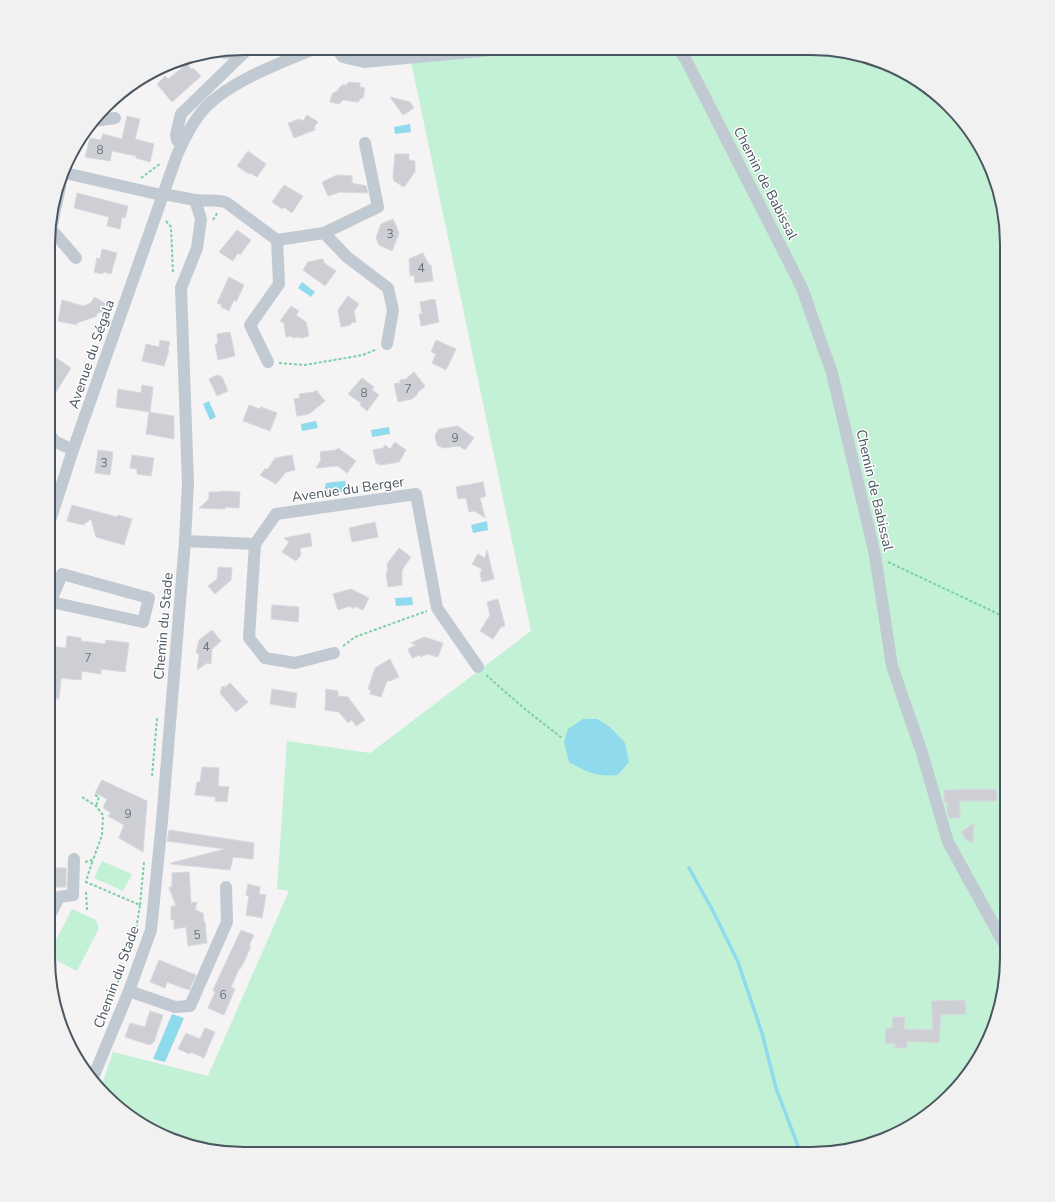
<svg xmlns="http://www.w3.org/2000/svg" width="1055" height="1202" font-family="'Nunito Sans',sans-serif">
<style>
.green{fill:#c3f1d5}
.water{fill:#90daee}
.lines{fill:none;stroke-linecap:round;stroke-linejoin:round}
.stream{stroke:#90daee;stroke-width:3.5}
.building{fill:#cdcfd5;stroke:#d7d9de}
.path{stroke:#7ad0a6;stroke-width:2;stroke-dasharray:3 2;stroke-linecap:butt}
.minor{stroke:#c1cad2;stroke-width:12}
.labels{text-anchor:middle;stroke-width:3;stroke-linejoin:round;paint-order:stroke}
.number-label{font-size:12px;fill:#6b747e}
.street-label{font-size:14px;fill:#4a5661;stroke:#fff}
.rim{fill:none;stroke:#4a5661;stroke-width:2}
</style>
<rect width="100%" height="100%" fill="#f5f3f3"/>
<g class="green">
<polygon points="418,48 836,50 909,74 949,105 974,135 997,181 1007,231 1007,971 1000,1009 981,1056 958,1087 920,1121 874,1144 824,1154 231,1154 193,1147 146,1128 106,1097 100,1090 113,1052 208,1076 289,891 277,889 287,741 370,753 531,631 410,57"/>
<polygon points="102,861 132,874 123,891 94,878"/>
<polygon points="72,909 96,920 99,928 77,971 48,956"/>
</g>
<g class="water">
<polygon points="410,124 411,132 395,134 394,127"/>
<polygon points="302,282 315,292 311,297 298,288"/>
<polygon points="209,401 216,417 210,420 203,404"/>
<polygon points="316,421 318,428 302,431 301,424"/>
<polygon points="389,427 390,434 372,437 371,430"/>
<polygon points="343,481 345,481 347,491 327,495 324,491 326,483"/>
<polygon points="487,521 488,530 473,533 471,525"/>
<polygon points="412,597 413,605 396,606 395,598"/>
<path d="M583 719H597L610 727 625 743 629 762 618 775C596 777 587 772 569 762L564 742 568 729Z"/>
<polygon points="172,1014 184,1018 165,1062 153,1059"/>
</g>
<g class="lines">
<polyline class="stream" points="689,868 713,911 738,962 762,1033 776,1088 801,1154"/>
</g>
<g class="building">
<polygon points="187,64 192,70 193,68 201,76 172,102 157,84 165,76 168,79"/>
<polygon points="348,82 360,83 360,87 365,88 363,98 361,98 358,102 343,100 339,104 330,102 332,94 337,91 342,85 347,85"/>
<polygon points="390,97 410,102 414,108 403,115"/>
<polygon points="307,115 318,122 314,127 315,130 294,138 288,123 299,119 303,121"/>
<polygon points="127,116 140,119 135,139 154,144 150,162 136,158 136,156 112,151 110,161 85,157 90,138 101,140 103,134 122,139"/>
<polygon points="248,151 266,164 257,177 250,173 249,174 237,166"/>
<polygon points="395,154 409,154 409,160 415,161 415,172 404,187 394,181 393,177"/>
<polygon points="337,175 352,176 352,183 366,186 368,193 340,192 328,196 322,182"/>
<polygon points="284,185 303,196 292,213 284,207 282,209 272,202"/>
<polygon points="77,193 128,206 125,218 122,217 120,229 107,226 109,217 74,208"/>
<polygon points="393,219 399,233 392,251 379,245 376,238 381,224"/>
<polygon points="237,230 251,240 240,255 238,253 233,261 219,252"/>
<polygon points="102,249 117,253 111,274 104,272 102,274 94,272 97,258 100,259"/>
<polygon points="423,253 429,265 431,265 433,281 415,283 414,275 410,276 409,259"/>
<polygon points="323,259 324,263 336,271 325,286 303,270 308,262"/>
<polygon points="229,277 244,285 236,302 234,300 229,311 221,307 222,305 217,303"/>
<polygon points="348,296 359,304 354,311 356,322 352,323 350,325 341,327 338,310"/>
<polygon points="94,297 106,304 103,311 96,314 97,316 77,323 77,325 58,321 62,300 83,306 91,303"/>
<polygon points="435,299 439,322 421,326 419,314 422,314 420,302"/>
<polygon points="291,306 299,311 296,315 306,322 309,336 301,338 298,337 292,338 292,336 286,337 284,323 280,321"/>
<polygon points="230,332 235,356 218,360 215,344 218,343 217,334"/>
<polygon points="160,340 170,342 168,349 169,350 164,366 142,361 146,344 159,347"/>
<polygon points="436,340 456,349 446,370 432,363 436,354 431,352"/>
<polygon points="49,353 71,368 49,403"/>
<polygon points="414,372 425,386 417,393 418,394 412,399 398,402 394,384 400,383 400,380 406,379"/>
<polygon points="217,375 222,377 228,391 217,396 209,379"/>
<polygon points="362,378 374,387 372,390 379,395 367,411 360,405 361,403 348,394"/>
<polygon points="142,385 153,387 150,412 116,407 118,389 141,393"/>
<polygon points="316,390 325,401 309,414 297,416 294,399 300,398 299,394 314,392"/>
<polygon points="249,405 260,409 261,407 277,413 270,431 243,421"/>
<polygon points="149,412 174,416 174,439 146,434"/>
<polygon points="458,426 474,438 465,450 459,446 443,448 437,445 435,435 439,429"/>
<polygon points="395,442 406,450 399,462 381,465 376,463 373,450 383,448 385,445 390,449"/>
<polygon points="338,448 356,461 347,473 338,466 316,468 321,460 320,452 336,450"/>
<polygon points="98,450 113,452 110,475 95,473"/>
<polygon points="132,455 154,458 151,476 137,474 137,469 130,468"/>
<polygon points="292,455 295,470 286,472 276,484 260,475 265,469 268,469 275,458"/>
<polygon points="483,482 486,496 480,498 485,518 475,511 469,512 466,498 458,499 456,487"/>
<polygon points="222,491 240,492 239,508 225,507 225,509 199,508 209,499 209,492 220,492"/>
<polygon points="72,505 117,517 118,515 132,519 124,545 96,537 91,519 83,525 67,521"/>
<polygon points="375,522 378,537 352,542 349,528"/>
<polygon points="310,533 312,546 300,548 301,555 296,561 282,552 289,542 284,538"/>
<polygon points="399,548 411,557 402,570 402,585 388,587 386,573 388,570 387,564"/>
<polygon points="487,550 494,579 482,582 480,574 482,569 472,564 478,554 485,558"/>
<polygon points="218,567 232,568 231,580 215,594 208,586 217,579"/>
<polygon points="351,589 369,598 363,610 355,606 354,609 350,606 338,610 333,594"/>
<polygon points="498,599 505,626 501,627 493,639 480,631 490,615 487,602"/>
<polygon points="272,605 299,607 298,622 271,619"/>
<polygon points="212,630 221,641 212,649 211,664 207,663 197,670 199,655 196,652 199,640"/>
<polygon points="67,636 81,638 81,641 105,644 106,640 129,643 125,672 101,669 101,674 82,671 81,680 61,678 59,699 49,698 49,646 66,648"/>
<polygon points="424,637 443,643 438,657 427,654 421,657 420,655 412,658 408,649 416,645 411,643"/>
<polygon points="390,659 399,677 390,681 387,681 381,697 370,694 371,690 368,689 375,668"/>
<polygon points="230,683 248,702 236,712 220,693 222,686 225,687"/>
<polygon points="272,689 297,693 295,708 270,704"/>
<polygon points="326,689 338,691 338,696 348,697 365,720 356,726 352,720 348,723 339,712 325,710"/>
<polygon points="202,767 219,768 218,786 229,787 227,802 215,801 216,797 195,795 197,782 200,782"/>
<polygon points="102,780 147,801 143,852 119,838 124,825 108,816 111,813 103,808 107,799 95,793"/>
<polygon points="996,789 997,801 960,801 960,818 949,818 947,811 947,802 944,802 944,790"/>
<polygon points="974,823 973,843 966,840 961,832"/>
<polygon points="169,830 254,843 253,859 233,857 230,870 171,864 171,863 225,849 167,841"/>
<rect x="49" y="868" width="17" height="19"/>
<polygon points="189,872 191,903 197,902 195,910 203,913 204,922 205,922 207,943 188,946 186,927 174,929 174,920 171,920 171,906 176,906 169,887 172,887 172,873"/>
<polygon points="248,884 260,887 259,894 266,895 262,918 246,915 249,896 246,895"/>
<polygon points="241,930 254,935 249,945 251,946 243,964 240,969 239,969 231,987 235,989 224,1015 208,1008 215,992 213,990"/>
<polygon points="159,960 196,975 189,990 167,982 165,988 150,982"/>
<polygon points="965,1000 966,1014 941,1015 939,1043 907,1041 907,1048 895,1048 895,1044 885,1043 886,1028 892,1028 893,1017 905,1017 904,1029 933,1030 931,1001"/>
<polygon points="150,1011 163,1015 154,1042 150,1045 125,1037 130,1023 145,1027"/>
<polygon points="205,1028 215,1032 204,1058 191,1052 190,1054 178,1049 186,1033 200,1039"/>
</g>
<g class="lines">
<g class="path">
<polyline points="141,178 161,163"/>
<polyline points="213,220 218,212"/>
<polyline points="166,221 171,227 173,273"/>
<polyline points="279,363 305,365 363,355 377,349"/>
<polyline points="888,562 1007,618"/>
<polyline points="343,646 355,637 427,611"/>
<polyline points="486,675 526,710 562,738"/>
<polyline points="152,776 157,719 159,719"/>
<polyline points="95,795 99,797 96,806"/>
<polyline points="82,797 96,806 103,815 102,835 93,860"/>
<polyline points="85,862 93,860 86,881"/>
<polyline points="86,883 86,882 140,905 135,936"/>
<polyline points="86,892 87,910"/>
<polyline points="140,905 144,862"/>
<polyline points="110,1001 121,974"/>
</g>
<g class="minor">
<polyline points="336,48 343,57 364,62 502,49"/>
<polyline points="678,49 686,60 802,288 832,373 875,555 892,666 922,753 948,842 1007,949"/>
<polyline points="223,52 225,53 249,49"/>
<polyline points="94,121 115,118"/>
<polyline points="182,144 177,140 176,135 181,114 249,48"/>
<polyline points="65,173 157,194 169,195 195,200 201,219 197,248 181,288 188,483 185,541 162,821 151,930 129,991 92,1080"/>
<polyline points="60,187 51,229 76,258"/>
<path d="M195 200C206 202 217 198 227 203L277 240 279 284 250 325 268 362"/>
<polyline points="324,233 378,207 365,143"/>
<polyline points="277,240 324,233 347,257 388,288 393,310 387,344"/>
<polyline points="49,433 54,441 73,450"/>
<path d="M49 524 73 450 177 155C184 139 192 122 205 108 231 81 282 62 317 48"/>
<polyline points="185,541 255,544 276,514 416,494 437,608 478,667"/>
<polyline points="255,544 249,638 265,658 295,663 334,653"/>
<polyline points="49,606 62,574 149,598 143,622 51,602"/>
<polyline points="48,919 59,897 73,895 74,859"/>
<polyline points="129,991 175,1007 190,1006 227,922 226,887"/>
</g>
</g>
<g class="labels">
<g class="number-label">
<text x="100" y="154">8</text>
<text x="390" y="238">3</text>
<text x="421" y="272">4</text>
<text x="408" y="393">7</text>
<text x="364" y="397">8</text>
<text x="455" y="442">9</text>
<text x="104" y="467">3</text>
<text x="206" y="651">4</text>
<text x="88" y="662">7</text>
<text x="128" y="818">9</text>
<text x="197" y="939">5</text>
<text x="223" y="999">6</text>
</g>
<g class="street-label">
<text transform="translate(766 183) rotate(63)" y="5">Chemin de Babissal</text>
<text transform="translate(91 354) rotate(-71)" y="5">Avenue du Ségala</text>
<text transform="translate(348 489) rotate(-8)" y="5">Avenue du Berger</text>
<text transform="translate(875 490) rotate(77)" y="5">Chemin de Babissal</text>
<text transform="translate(163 626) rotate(-85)" y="5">Chemin du Stade</text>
<text transform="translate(116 977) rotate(-70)" y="5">Chemin du Stade</text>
</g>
</g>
<path d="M0 0H1055V1202H0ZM244 55H811A189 189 0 0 1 1000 244V958A189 189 0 0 1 811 1147H244A189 189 0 0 1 55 958V244A189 189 0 0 1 244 55Z" fill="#f1f1f2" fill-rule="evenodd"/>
<path class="rim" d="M244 55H811A189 189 0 0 1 1000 244V958A189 189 0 0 1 811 1147H244A189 189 0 0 1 55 958V244A189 189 0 0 1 244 55Z"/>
</svg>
